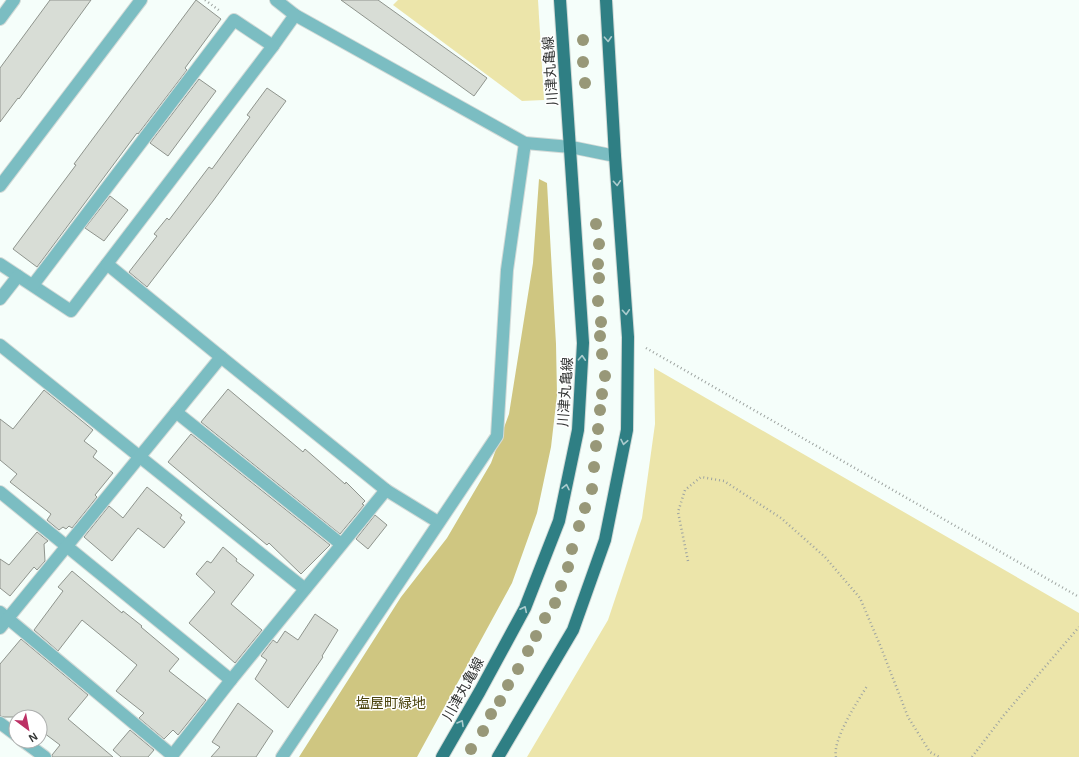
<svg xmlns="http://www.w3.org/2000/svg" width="1079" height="757" font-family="Helvetica,'Noto Sans JP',sans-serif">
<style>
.green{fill:#ece5aa}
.forest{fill:#cfc681}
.building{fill:#d8ddd6;stroke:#8f948d}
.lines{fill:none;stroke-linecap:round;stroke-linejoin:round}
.minor-casing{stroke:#d2dad7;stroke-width:14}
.major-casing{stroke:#d2dad7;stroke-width:14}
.path{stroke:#9ea4a1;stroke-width:2.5;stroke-dasharray:1 3;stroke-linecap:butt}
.minor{stroke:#7bbdc2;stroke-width:12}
.major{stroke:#2f7f84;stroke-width:12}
.tree{fill:#989878}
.oneway{stroke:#acccce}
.labels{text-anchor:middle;stroke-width:3;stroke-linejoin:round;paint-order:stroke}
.street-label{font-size:14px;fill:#333635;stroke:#fff}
.park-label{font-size:14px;fill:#4b440e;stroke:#fff}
</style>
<rect width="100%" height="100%" fill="#f5fefa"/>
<g class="green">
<polygon points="398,0 538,0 544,100 522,101 393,5"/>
<polygon points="654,368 1079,613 1079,757 527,757 608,620 642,518 655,424"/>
</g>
<polygon class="forest" points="539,179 547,183 556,344 557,395 551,447 537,513 512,583 417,757 299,757 401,597 447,538 491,463 509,414 533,263"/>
<g class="building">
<polygon points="50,0 91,0 19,99 18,98 0,122 0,68"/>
<polygon points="196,0 221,19 185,68 187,70 138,134 137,133 37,267 13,249 76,165 74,164"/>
<polygon points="341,0 378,0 487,78 474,96"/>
<polygon points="199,79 216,91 168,156 150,143"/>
<polygon points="267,88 286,101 213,201 147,287 129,272 157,236 154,234 167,218 169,220 209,167 212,169 250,117 247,115"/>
<polygon points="110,196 128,210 104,241 85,228"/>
<polygon points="228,389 303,452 305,449 345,484 346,482 365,501 362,504 364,505 340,534 201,422"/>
<polygon points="44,390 93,430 84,441 97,451 93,457 113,473 95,495 97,497 72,528 69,526 66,529 63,527 59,530 47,520 51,514 10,482 17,474 0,460 0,419 13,429"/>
<polygon points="191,434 330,545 301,574 269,543 267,545 168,462"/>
<polygon points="147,487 182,515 180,518 185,522 164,548 138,528 112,561 84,537 109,506 123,518"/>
<polygon points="375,515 387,525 368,549 356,539"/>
<polygon points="37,532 48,541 44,544 45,561 37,570 34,567 10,596 0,588 0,559 9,565"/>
<polygon points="223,547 237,559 236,561 254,575 231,604 262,630 235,663 189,623 215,592 196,574 207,561 211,563"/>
<polygon points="72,571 122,613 123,611 142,626 141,627 179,659 169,671 206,700 178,735 173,730 164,739 139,718 144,713 116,691 137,665 82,620 58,651 34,630 63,591 58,587"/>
<polygon points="315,614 338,630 322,656 323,657 288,708 255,679 267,660 261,656 273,640 277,643 285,631 298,640"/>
<polygon points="21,639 88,695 68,719 113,757 52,757 52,755 60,745 40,730 40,717 4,717 0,716 0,664"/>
<polygon points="238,703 273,731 256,757 211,757 220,747 212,742"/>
<polygon points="130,730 154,750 148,757 121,757 113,750"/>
</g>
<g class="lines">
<defs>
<g id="minor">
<polyline points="276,0 295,15 525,143 571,147 615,156"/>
<polyline points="0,19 14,0"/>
<polyline points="0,186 141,0"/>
<polyline points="0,264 71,311 273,46 295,15"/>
<polyline points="107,264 221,357 386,490 438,522"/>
<polyline points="33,285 234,20 273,46"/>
<polyline points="0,299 18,276"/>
<polyline points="0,345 305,589"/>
<polyline points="176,412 341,544"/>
<polyline points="0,492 231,680"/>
<polyline points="0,612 172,755"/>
<polyline points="0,628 221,357"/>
<polyline points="0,723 16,735"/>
<polyline points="23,741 45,757"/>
<polyline points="171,757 231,680 386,490"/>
<polyline points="282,757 497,436 507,270 525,143"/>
</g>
<g id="major">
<polyline points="442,757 480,691 525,608 559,521 578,430 583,343 560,0"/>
<polyline points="498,757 573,630 605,540 627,430 628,337 615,156 606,0"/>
</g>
</defs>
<use href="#minor" class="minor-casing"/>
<use href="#major" class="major-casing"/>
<g class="path">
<polyline points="205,0 220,11"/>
<polyline points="646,348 1079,597"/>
<polyline points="688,561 678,512 685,490 701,477 724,481 781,518 825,557 860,598 880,645 908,717 930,752 939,757"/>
<path d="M836 757C832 740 858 701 867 686"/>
<polyline points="972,757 1004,715 1079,627"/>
</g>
<use href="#minor" class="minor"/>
<use href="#major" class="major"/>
</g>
<g class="tree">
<circle cx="583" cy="40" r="6"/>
<circle cx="583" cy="62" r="6"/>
<circle cx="585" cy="83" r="6"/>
<circle cx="596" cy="224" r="6"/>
<circle cx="599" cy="244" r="6"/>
<circle cx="598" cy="264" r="6"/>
<circle cx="599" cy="278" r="6"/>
<circle cx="598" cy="301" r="6"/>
<circle cx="601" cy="322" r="6"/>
<circle cx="600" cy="336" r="6"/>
<circle cx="602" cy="354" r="6"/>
<circle cx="605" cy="376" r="6"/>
<circle cx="602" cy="394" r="6"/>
<circle cx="600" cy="410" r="6"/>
<circle cx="598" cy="429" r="6"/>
<circle cx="596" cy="446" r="6"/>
<circle cx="594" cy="467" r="6"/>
<circle cx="592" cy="489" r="6"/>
<circle cx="585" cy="508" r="6"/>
<circle cx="579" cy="526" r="6"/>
<circle cx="572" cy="549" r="6"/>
<circle cx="568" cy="567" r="6"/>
<circle cx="561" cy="586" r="6"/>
<circle cx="555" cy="603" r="6"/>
<circle cx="545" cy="618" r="6"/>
<circle cx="536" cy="636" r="6"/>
<circle cx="528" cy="651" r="6"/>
<circle cx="518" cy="669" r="6"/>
<circle cx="508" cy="685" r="6"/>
<circle cx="500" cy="701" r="6"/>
<circle cx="491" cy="714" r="6"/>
<circle cx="483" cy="731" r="6"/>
<circle cx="471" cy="749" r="6"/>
</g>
<defs><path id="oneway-chevron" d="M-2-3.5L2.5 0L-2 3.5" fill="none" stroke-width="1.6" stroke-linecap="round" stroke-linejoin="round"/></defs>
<g class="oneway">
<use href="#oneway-chevron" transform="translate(608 39) rotate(87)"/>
<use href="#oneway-chevron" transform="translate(617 183) rotate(86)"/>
<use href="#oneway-chevron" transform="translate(626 312) rotate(86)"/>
<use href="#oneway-chevron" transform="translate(582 358) rotate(-87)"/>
<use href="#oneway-chevron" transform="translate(624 442) rotate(101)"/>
<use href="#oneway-chevron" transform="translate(566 487) rotate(-78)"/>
<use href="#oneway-chevron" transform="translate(524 609) rotate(-64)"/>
<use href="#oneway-chevron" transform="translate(461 723) rotate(-60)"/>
</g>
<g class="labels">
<g class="street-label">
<text transform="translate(550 71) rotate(-94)" y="5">川津丸亀線</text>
<text transform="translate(565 392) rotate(-86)" y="5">川津丸亀線</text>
<text transform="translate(463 689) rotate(-61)" y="5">川津丸亀線</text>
</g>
<g class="park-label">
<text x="391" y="708">塩屋町緑地</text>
</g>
</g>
<g transform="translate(28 729) rotate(148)"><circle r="19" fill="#ffffff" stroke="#adafae"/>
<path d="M0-3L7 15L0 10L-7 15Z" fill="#bc3065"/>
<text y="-6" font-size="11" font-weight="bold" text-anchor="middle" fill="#333635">N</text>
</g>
</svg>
